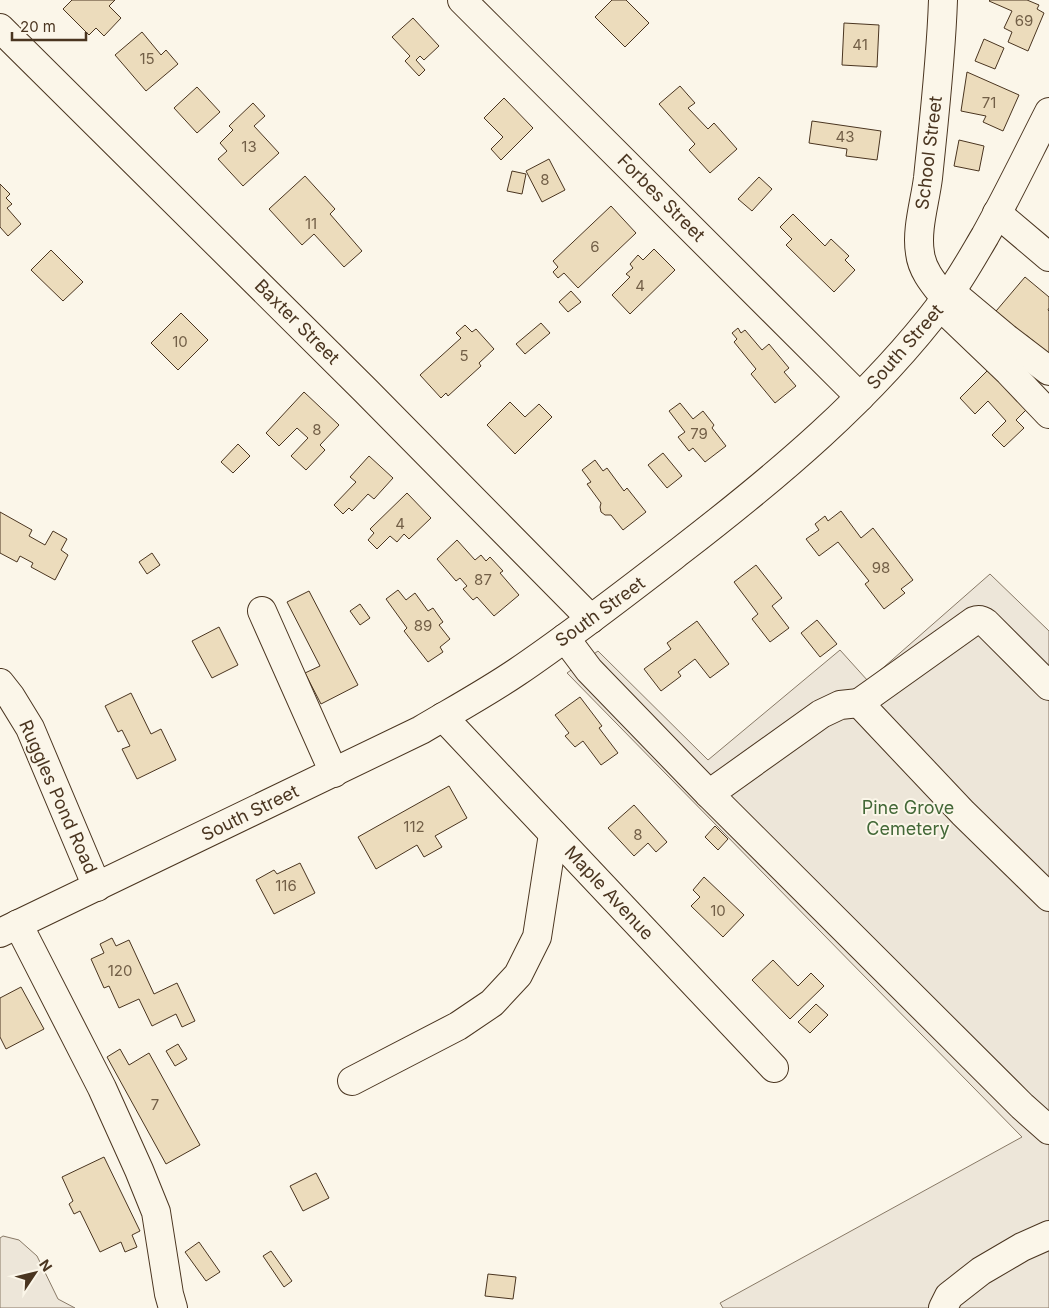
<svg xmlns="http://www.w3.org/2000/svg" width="1049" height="1308" font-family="Inter,sans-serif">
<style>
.green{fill:#ede6d9;stroke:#887966}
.building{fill:#ecdcbc;stroke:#4a3520}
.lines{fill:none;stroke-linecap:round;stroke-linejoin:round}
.minor-casing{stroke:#4a3520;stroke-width:30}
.major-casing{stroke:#4a3520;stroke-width:30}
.minor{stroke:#fbf6e9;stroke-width:28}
.major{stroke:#fbf6e9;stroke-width:28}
.labels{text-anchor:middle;stroke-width:4;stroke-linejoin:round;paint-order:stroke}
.number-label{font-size:15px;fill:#725f47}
.street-label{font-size:18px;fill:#4a3520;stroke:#fbf6e9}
.park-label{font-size:18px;fill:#436837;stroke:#fbf6e9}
</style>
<rect width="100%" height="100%" fill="#fbf6e9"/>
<g class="green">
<polygon points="990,574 1049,631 1049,1308 723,1308 720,1303 1022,1137 567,673 598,651 708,760 840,650 868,681"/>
<polygon points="3,1236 19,1240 37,1256 58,1299 75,1308 0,1308 0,1238"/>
</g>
<g class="building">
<polygon points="72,0 115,0 109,6 121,18 104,36 96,28 89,35 63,9"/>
<polygon points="612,0 626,0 649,23 625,47 595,17"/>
<polygon points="990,0 1027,0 1039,5 1037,9 1044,13 1028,51 1008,42 1012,32 1004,28 1012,11 989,1"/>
<polygon points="413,18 439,46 424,60 420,56 416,60 425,70 419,76 405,61 410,56 392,37"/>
<polygon points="844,23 879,25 877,67 842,65"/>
<polygon points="142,32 161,55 166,50 178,64 146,91 115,55"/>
<polygon points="984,39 1004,48 995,69 975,61"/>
<polygon points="967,72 1019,95 1003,131 983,122 986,116 961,111"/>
<polygon points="680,86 695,103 688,108 708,129 714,123 737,149 710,173 689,150 695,144 659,104"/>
<polygon points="197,87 220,112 197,133 174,108"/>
<polygon points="504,98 533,128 501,160 491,149 503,137 484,118"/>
<polygon points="253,103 265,116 254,126 279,153 243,186 218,159 227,151 220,143 233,130 229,126"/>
<polygon points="812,121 881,131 877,160 846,156 847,149 809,143"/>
<polygon points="959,140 984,146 979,171 954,166"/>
<polygon points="549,159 565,190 542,202 526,171"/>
<polygon points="512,171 526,174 522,194 507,191"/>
<polygon points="305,176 335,209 330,214 362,251 344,267 314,234 302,245 269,209"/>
<polygon points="759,177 772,189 752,211 738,199"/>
<polygon points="0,184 10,194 6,198 12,204 7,208 21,224 8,236 0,227"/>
<polygon points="611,206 636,233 578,288 564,273 558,278 553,272 558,267 553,261"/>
<polygon points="793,214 825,246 831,239 849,256 845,260 855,270 834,292 786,245 792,239 780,227"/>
<polygon points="654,249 675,270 630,314 612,295 630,277 626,274 633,268 630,264 638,255 643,260"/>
<polygon points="51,250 83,282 63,301 31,270"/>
<polygon points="1025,277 1049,297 1049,308 1048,310 1049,311 1049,354 1026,335 1020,341 991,317"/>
<polygon points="571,291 581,302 568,312 559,302"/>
<polygon points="181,313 208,340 178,370 151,343"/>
<polygon points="541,323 550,333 525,354 516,344"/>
<polygon points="465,325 472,332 476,329 494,349 479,363 481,366 448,396 446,393 441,398 420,375 461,338 456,333"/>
<polygon points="738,328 741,333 745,330 762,350 769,344 789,368 784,372 796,386 775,403 751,374 756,369 734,342 737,339 732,333"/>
<polygon points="992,366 1030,406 1016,420 1024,428 1004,447 992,435 1006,421 988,401 975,414 960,398"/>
<polygon points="304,392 339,425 320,445 325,450 306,470 291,456 308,438 297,428 279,446 266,433"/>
<polygon points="510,402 525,417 539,404 552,417 515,454 487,425"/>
<polygon points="680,403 693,419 703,411 714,425 712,428 726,446 705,462 693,448 689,451 678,437 685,432 669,411"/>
<polygon points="238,444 250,456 233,473 221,462"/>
<polygon points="663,453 682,476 667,488 648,465"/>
<polygon points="369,456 393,478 374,499 368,494 352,511 349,508 343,514 334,505 356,482 350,477"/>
<polygon points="595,460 603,471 607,468 624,491 627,488 646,512 623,530 611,515 605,515 601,512 600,507 601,503 587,484 591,482 582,470"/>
<polygon points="407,493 431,518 409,539 404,534 397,542 390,536 377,549 368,540 374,533 370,529"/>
<polygon points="841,511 861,538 873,528 913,580 901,589 905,593 884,609 865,584 869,581 838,542 819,556 806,539 819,530 815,524 825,516 828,521"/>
<polygon points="0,512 32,530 29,536 45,545 53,531 67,539 61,550 68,555 55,580 31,567 33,563 20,556 17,562 0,553"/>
<polygon points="457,540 475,560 481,555 486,561 490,557 503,571 500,573 519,595 494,616 477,597 473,600 463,589 467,586 460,578 456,581 437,559"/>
<polygon points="152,553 160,565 147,574 139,562"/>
<polygon points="756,565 782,598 772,606 789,628 770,642 752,619 758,614 734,582"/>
<polygon points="398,590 406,600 415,593 428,611 433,608 443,622 439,625 450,639 440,647 443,652 428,662 404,631 407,628 386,599"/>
<polygon points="309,591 358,685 321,704 305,673 320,666 287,602"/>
<polygon points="360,604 370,618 360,625 350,611"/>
<polygon points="817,620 837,644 820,657 801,633"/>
<polygon points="697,621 729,664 710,678 695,659 678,672 681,676 661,691 644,669 671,649 667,643"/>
<polygon points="219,627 238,665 212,678 192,641"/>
<polygon points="131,693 151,734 161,729 176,760 137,779 122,749 130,746 122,730 118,732 105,706"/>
<polygon points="580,697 602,726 599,728 618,753 601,765 583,741 575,747 565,736 569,733 555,715"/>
<polygon points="449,786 467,818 435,836 442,847 424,857 417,845 376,869 358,837"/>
<polygon points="634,805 667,842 656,852 648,843 634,856 608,828"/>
<polygon points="715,826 728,839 718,850 705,837"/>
<polygon points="300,863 315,893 274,914 256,880 274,870 277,874"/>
<polygon points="704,877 744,915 723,937 691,906 700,897 693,890"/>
<polygon points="112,938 116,946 129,940 154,994 177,983 195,1021 182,1027 176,1014 152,1026 139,999 119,1008 109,986 104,988 91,959 104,953 100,944"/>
<polygon points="773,960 798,986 811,973 824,986 790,1019 752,980"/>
<polygon points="21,987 44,1029 6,1049 0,1037 0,998"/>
<polygon points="816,1004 828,1015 810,1033 798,1022"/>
<polygon points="178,1044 187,1059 175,1066 166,1051"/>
<polygon points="120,1049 129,1065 149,1053 200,1145 166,1164 107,1057"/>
<polygon points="104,1157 140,1231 132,1235 137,1247 125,1252 121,1242 100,1252 80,1211 74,1214 69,1204 73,1201 62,1177"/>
<polygon points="316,1173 329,1198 303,1211 290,1186"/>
<polygon points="199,1242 220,1272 206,1281 185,1252"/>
<polygon points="271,1251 292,1281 284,1287 263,1256"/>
<polygon points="488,1274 516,1277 513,1299 485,1296"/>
</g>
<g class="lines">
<defs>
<g id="minor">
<polyline points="462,0 860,397"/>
<path d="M943 0C941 60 934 119 928 178 925 202 916 230 920 253 922 271 935 285 946 299"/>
<polyline points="0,28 365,390 591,619"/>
<polyline points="997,213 1049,257"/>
<polyline points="951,292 1006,338 1049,371"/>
<polyline points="940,306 1009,372 1049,414"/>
<polyline points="262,611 334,773"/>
<polyline points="565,638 589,670 709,794"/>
<polyline points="0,683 11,697 30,728 97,887"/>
<path d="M1049 686 986 623C982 620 979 619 974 621L859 703 963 813 1049 897"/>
<polyline points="859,703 840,705 821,714 709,794 1022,1106 1049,1130"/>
<polyline points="443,717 774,1068"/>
<polyline points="18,924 102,1088 139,1170 156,1212 169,1294 173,1308"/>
<polyline points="352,1081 458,1026 492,1003 518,975 537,937 553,834"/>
<polyline points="943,1308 949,1296 958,1289 981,1271 1022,1247 1049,1235"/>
</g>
<path id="major" d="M0 933 421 730C453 711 486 693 517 672 573 634 627 592 680 551 776 477 871 398 944 301 960 280 972 258 985 236 1008 195 1028 153 1049 112"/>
</defs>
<use href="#minor" class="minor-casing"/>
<use href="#major" class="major-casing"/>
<use href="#minor" class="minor"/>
<use href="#major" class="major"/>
</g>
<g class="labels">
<g class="number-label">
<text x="1024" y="26">69</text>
<text x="860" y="50">41</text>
<text x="147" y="64">15</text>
<text x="989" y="108">71</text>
<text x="845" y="142">43</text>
<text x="249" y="152">13</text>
<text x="545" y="185">8</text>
<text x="311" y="229">11</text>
<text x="595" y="252">6</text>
<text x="640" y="291">4</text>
<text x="180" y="347">10</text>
<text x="464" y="361">5</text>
<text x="317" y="435">8</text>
<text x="699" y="439">79</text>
<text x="400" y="529">4</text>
<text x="881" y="573">98</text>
<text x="483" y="585">87</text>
<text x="423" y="631">89</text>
<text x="414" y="832">112</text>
<text x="638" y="840">8</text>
<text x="286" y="891">116</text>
<text x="718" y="916">10</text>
<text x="120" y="976">120</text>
<text x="155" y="1110">7</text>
</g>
<g class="street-label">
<text transform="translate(929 153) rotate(-83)" y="6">School Street</text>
<text transform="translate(661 198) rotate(45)" y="6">Forbes Street</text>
<text transform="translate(297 322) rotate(45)" y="6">Baxter Street</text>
<text transform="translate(905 347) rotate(-49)" y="6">South Street</text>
<text transform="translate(600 612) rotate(-36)" y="6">South Street</text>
<text transform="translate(58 797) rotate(66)" y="6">Ruggles Pond Road</text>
<text transform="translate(250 813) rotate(-26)" y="6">South Street</text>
<text transform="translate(609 893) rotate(47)" y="6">Maple Avenue</text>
</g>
<g class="park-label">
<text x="908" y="814">Pine Grove<tspan x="908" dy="21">Cemetery</tspan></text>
</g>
</g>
<g transform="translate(35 1273) rotate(55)" stroke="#fbf6e9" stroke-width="4" paint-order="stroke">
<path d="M0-4L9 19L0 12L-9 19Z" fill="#4a3520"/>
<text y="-8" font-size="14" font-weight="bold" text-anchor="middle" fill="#4a3520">N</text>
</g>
<path d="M12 32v8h74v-8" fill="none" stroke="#4a3520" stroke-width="2.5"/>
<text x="20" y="32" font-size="15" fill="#4a3520" stroke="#fbf6e9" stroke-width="4" paint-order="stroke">20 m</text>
</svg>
